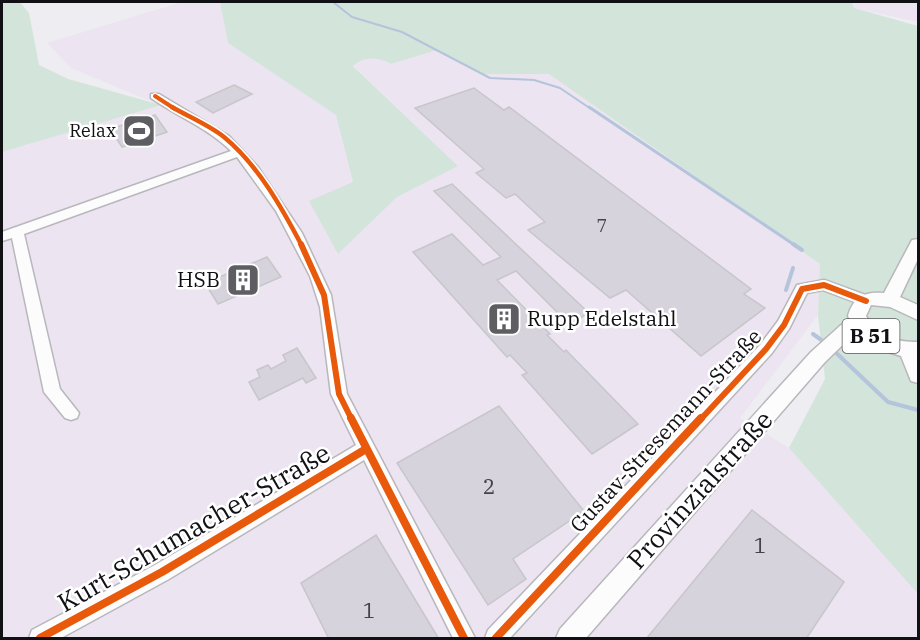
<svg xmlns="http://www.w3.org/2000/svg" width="920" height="640" font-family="'IBM Plex Serif',serif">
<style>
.commercial{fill:#ece4f0}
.green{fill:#d3e4db}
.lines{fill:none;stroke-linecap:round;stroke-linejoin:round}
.stream-far2{stroke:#b4c4db;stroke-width:2}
.stream-far1{stroke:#b4c4db;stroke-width:3}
.stream{stroke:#b4c4db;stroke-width:4}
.building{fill:#d6d3dc;stroke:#c7c6ca;stroke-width:1.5}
.minor-casing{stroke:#b8b7bc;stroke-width:3}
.major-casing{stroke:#b8b7bc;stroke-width:3}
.minor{fill:#fcfcfd;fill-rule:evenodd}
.major{fill:#fcfcfd;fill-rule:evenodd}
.cycleway-far3-casing{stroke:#fff;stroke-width:6}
.cycleway-far2-casing{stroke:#fff;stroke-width:8}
.cycleway-far1-casing{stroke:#fff;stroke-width:10}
.cycleway-casing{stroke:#fff;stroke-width:11}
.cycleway-far3{stroke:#e8590c;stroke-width:4}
.cycleway-far2{stroke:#e8590c;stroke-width:4.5}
.cycleway-far1{stroke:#e8590c;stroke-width:6}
.cycleway{stroke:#e8590c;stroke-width:8}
.labels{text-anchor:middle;stroke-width:5;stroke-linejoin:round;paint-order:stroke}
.far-poi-label{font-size:18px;fill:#111014;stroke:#fff;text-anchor:end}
.number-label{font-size:18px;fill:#444348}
.shield{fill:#fff;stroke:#58585a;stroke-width:1.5}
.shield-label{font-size:20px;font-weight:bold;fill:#111014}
.poi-label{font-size:21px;fill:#111014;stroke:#fff;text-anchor:end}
.street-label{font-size:21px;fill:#111014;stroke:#fff}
.near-number-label{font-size:21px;fill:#444348}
.near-street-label{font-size:26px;fill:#111014;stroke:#fff}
</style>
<rect width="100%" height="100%" fill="#ededf2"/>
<g class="commercial">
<polygon points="182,2 220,2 228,43 336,115 353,182 338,254 397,197 458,166 353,65 369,58 380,58 391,64 437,50 481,74 549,74 820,264 818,315 740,418 789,448 918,594 918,638 2,638 2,152 160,105 71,68 47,43"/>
<polygon points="852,2 918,2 918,22 854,8"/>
</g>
<g class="green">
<polygon points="2,2 20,2 29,13 39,65 68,79 161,105 2,152"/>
<path d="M220 2H852L854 8 918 26V594L789 448 825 379 818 315 820 264 549 74H481L437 50 391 64C378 57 365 56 353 66L458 166 397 197 338 254 309 201 353 182 336 115 228 43Z"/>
</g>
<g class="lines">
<polyline class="stream-far2" points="333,2 352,17 402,32 490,78 534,80 560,88 591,109"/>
<polyline class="stream-far1" points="589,107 796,246"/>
<g class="stream">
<polyline points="793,244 802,250"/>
<polyline points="786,290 793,268"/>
<polyline points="813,334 827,344"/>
<polyline points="832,349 888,402 918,410"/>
</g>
</g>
<g class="building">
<polygon points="234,85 252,94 213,113 196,102"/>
<polygon points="474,88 504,110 509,107 751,289 744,294 765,308 701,356 626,290 610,298 528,230 545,222 515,194 506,198 476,173 484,169 415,108"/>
<polygon points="155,115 167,132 122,147 110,129"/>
<polygon points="452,184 589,313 569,324 516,271 497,280 550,334 547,335 564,352 566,350 638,424 592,454 522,375 527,373 510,355 507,357 413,252 452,234 483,265 501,257 434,191"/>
<polygon points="267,257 281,277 218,304 205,283"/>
<polygon points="297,348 316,378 306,383 303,378 259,400 249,382 260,377 257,370 268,365 271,369 286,361 283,355"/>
<polygon points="499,406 584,511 513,559 526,579 488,605 397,463"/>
<polygon points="752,510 844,582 806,639 646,639"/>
<polygon points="376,535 439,639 329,639 301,583"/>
</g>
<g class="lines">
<defs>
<g id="minor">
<path d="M151 94H159L229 136 258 167 302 233 331 295 347 394 475 638H453L364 460 169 579 61 638H29L32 630 155 565 356 445 331 394 320 307 310 276 276 211 237 157 24 234 60 389 79 413 77 418 71 420 65 418 44 392 12 238 2 241V232L231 151C208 128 178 117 151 98Z"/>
<polygon points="824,280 871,297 873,301 866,306 823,290 807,293 789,329 772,353 510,638 485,638 488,630 760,345 778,321 797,285"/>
</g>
<path id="major" d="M918 239V259L900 297 918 305V320L890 307 871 305 866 316C877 337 897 342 918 342V383L911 381 901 356 875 348 857 333 853 335 825 362 586 638H556L560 629 811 352 841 325 850 320 848 316C853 297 865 291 884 293L912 240Z"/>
</defs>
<use href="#minor" class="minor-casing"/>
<use href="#major" class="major-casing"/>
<use href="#minor" class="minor"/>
<use href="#major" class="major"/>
<defs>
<polyline id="cycleway-far3" points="155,96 175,109"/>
<path id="cycleway-far2" d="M172 107C189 117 209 125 224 137 258 165 282 208 302 246"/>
<g id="cycleway-far1">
<polyline points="301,244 324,295 339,394 352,420"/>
<polyline points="700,420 766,349 784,325 802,289 824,285 866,301"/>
</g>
<g id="cycleway">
<polyline points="351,418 464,638"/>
<polyline points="40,638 162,572 366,449"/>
<polyline points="496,638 701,418"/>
</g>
</defs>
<use href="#cycleway-far3" class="cycleway-far3-casing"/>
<use href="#cycleway-far2" class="cycleway-far2-casing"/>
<use href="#cycleway-far1" class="cycleway-far1-casing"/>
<use href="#cycleway" class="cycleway-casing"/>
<use href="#cycleway-far3" class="cycleway-far3"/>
<use href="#cycleway-far2" class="cycleway-far2"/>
<use href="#cycleway-far1" class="cycleway-far1"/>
<use href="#cycleway" class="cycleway"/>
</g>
<defs>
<symbol id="stadium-square" viewBox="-11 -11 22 22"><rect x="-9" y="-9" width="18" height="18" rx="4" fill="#5e5d62" stroke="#fff"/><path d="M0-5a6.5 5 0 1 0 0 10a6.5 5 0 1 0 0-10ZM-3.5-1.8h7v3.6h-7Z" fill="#fff"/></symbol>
<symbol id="building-square" viewBox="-11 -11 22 22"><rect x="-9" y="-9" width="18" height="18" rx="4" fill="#5e5d62" stroke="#fff"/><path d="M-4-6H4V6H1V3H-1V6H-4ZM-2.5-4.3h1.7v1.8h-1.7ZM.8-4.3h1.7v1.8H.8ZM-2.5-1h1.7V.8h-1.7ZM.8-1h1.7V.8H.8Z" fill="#fff"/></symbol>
</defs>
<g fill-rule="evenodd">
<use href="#stadium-square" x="120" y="112" width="38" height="38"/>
<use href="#building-square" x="224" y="261" width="38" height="38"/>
<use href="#building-square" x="485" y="300" width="38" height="38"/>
</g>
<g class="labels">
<g class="far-poi-label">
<text x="116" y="137">Relax</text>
</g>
<g class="number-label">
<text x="602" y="232">7</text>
</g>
<rect class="shield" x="842.5" y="319" width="57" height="34" rx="4.5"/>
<g class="shield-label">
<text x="871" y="343">B 51</text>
</g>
<g class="poi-label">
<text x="220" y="287">HSB</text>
<text x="527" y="326" text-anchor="start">Rupp Edelstahl</text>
</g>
<g class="street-label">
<text transform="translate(666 431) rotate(-47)" y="7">Gustav-Stresemann-Straße</text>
</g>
<g class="near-number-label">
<text x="489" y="494">2</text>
<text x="760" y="553">1</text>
<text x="369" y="618">1</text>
</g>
<g class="near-street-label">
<text transform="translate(700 490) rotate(-48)" y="9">Provinzialstraße</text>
<text transform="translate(194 528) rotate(-30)" y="9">Kurt-Schumacher-Straße</text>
</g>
</g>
<rect width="920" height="640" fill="none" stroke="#111014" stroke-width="6"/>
</svg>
